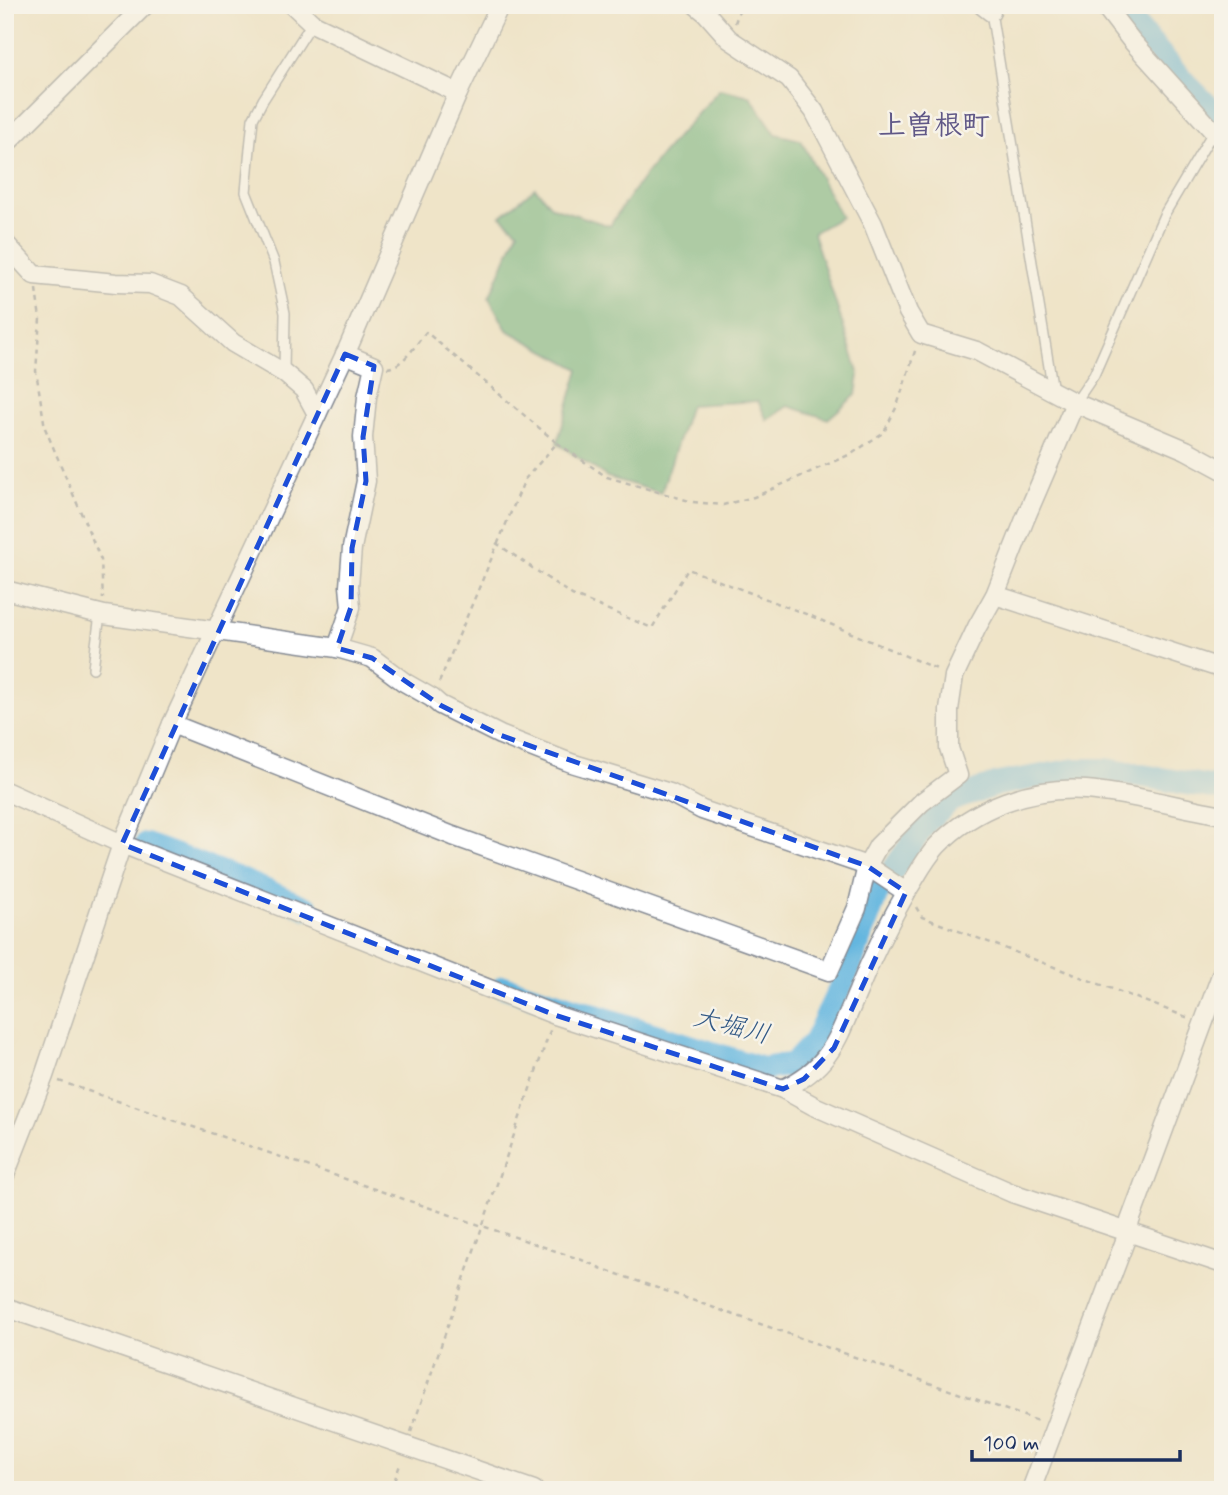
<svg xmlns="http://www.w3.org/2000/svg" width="1228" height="1495" font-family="Mynerve,'Klee One',sans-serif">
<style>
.forest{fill:#5fae79;stroke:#3d6e6c;stroke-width:2}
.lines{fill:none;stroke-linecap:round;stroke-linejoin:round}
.river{stroke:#64b6df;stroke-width:24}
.lane-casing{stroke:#858a93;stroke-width:12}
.street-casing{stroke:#858a93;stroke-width:21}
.path{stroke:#858a93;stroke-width:2.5;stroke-dasharray:5 5;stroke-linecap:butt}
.lane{stroke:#fff;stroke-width:9}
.street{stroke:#fff;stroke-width:18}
.marked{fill:none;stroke:#1d4ed8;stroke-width:5;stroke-dasharray:14 9;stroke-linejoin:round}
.labels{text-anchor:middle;stroke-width:5;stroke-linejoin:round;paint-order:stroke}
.water-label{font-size:26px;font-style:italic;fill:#315885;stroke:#f7f3e8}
.quarter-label{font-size:28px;font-weight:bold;fill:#605887;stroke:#f7f3e8}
</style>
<rect width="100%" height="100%" fill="#f7f3e8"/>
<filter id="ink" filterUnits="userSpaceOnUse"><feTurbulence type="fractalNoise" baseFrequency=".0143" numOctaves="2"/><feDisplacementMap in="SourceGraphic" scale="14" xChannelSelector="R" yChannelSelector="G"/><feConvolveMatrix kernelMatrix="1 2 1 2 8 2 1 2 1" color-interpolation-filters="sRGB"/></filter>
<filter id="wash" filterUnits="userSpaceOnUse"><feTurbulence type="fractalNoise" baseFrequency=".00686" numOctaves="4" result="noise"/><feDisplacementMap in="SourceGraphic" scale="28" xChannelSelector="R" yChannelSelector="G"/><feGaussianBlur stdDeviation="1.57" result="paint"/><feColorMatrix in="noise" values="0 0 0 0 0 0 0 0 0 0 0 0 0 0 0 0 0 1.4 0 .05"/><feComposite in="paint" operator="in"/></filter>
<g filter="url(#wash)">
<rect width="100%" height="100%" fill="#efe4c8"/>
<path class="forest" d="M720 89 750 96 776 134 801 140 841 217 813 233 859 375 856 395 828 419 788 406 767 420 758 401 690 405 661 493 607 477 557 443 579 369 507 330 489 298 518 231 501 216 535 188 552 207 610 226C640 175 680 133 720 89Z"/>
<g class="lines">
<g class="river">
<polyline points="1118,5 1185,83 1223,121"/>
<polyline points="146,845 236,878 308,909"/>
<polyline points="504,987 762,1069 794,1064 815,1041 848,971 876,895 928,820 951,800 998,784 1075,770 1106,770 1223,789"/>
</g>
</g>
</g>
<g filter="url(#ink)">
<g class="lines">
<defs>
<g id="lane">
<polyline points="997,5 991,12 1053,391"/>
<polyline points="284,372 285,313 274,262 246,192 249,159 253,119 263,100 312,23"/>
<polyline points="1075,403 1094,375 1164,215 1213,132"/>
<polyline points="93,668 100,614"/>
</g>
<g id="street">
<polyline points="293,5 312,23 458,93"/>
<polyline points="696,5 706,13 729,39 789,79 814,111 873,224 908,312 921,334 977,351 1075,403 1186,450 1223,470"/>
<polyline points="982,5 991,12"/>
<polyline points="1104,5 1131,40 1223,142"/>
<polyline points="5,145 145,5"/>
<polyline points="5,243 34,275 116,283 150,284 181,296 233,343 284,373 304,390 317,414"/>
<polyline points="5,590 104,615 337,648 372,658 404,682 432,698 440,705 500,735 571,763 670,793 702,810 867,866 906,892"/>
<polyline points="995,595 1223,669"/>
<polyline points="337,648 351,607 349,586 352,548 366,481 363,437 367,397 374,366 345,354"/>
<polyline points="172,724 453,836 829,971 857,908 867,866 878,846 922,802 958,775 949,748 949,710 954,676 977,627 995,595 1025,519 1075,403"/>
<polyline points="5,791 122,844 555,1015 783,1089 814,1106 1012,1193 1223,1264"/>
<path d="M783 1089C832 1066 838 1037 858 991 873 954 890 920 910 886 918 873 926 858 937 846 974 807 1032 786 1086 790 1132 794 1178 807 1223 815"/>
<polyline points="5,1175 44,1076 122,844 172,724 348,348 458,93 500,5"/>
<polyline points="5,1307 534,1490"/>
<polyline points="1031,1490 1128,1233 1130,1221 1223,970"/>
</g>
</defs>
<use href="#lane" class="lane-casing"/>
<use href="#street" class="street-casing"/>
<g class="path">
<polyline points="735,23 741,5"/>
<polyline points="36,289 40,319 36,371 45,428 101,560 103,599"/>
<path d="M387 368C403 367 416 344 426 332L557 443 525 479 438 685"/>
<polyline points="557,443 607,477 693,502 723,505 754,497 853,453 884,432 897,406 916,348"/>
<polyline points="496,543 572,595 652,628 688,569 811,616 939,670"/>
<polyline points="916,907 922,917 1189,1018"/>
<polyline points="59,1081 582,1260 600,1268 1041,1422"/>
<polyline points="411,1432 551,1028"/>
<polyline points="391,1490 401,1462"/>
</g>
<use href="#lane" class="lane"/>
<use href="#street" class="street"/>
</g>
</g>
<path d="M0 0H1228V1495H0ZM345 354 374 366 363 437 366 481 352 548 351 607 337 648 372 658 440 705 500 735 867 866 906 892 834 1048 804 1079 783 1089 555 1015 122 844Z" fill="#efe4c8" fill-opacity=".55" fill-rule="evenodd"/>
<path class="marked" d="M345 354 374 366 363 437 366 481 352 548 351 607 337 648 372 658 440 705 500 735 867 866 906 892 834 1048 804 1079 783 1089 555 1015 122 844Z"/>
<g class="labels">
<g class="water-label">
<text transform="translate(732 1025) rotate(14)" y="9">大堀川</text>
</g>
<g class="quarter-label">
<text x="934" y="134">上曽根町</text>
</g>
</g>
<rect width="1228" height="1495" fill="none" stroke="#f7f3e8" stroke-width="28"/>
<path d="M972 1450v10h208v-10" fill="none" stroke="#1b2f5e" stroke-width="3.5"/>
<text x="983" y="1450" font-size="21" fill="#1b2f5e" stroke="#f7f3e8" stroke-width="5" paint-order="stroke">100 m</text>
</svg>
